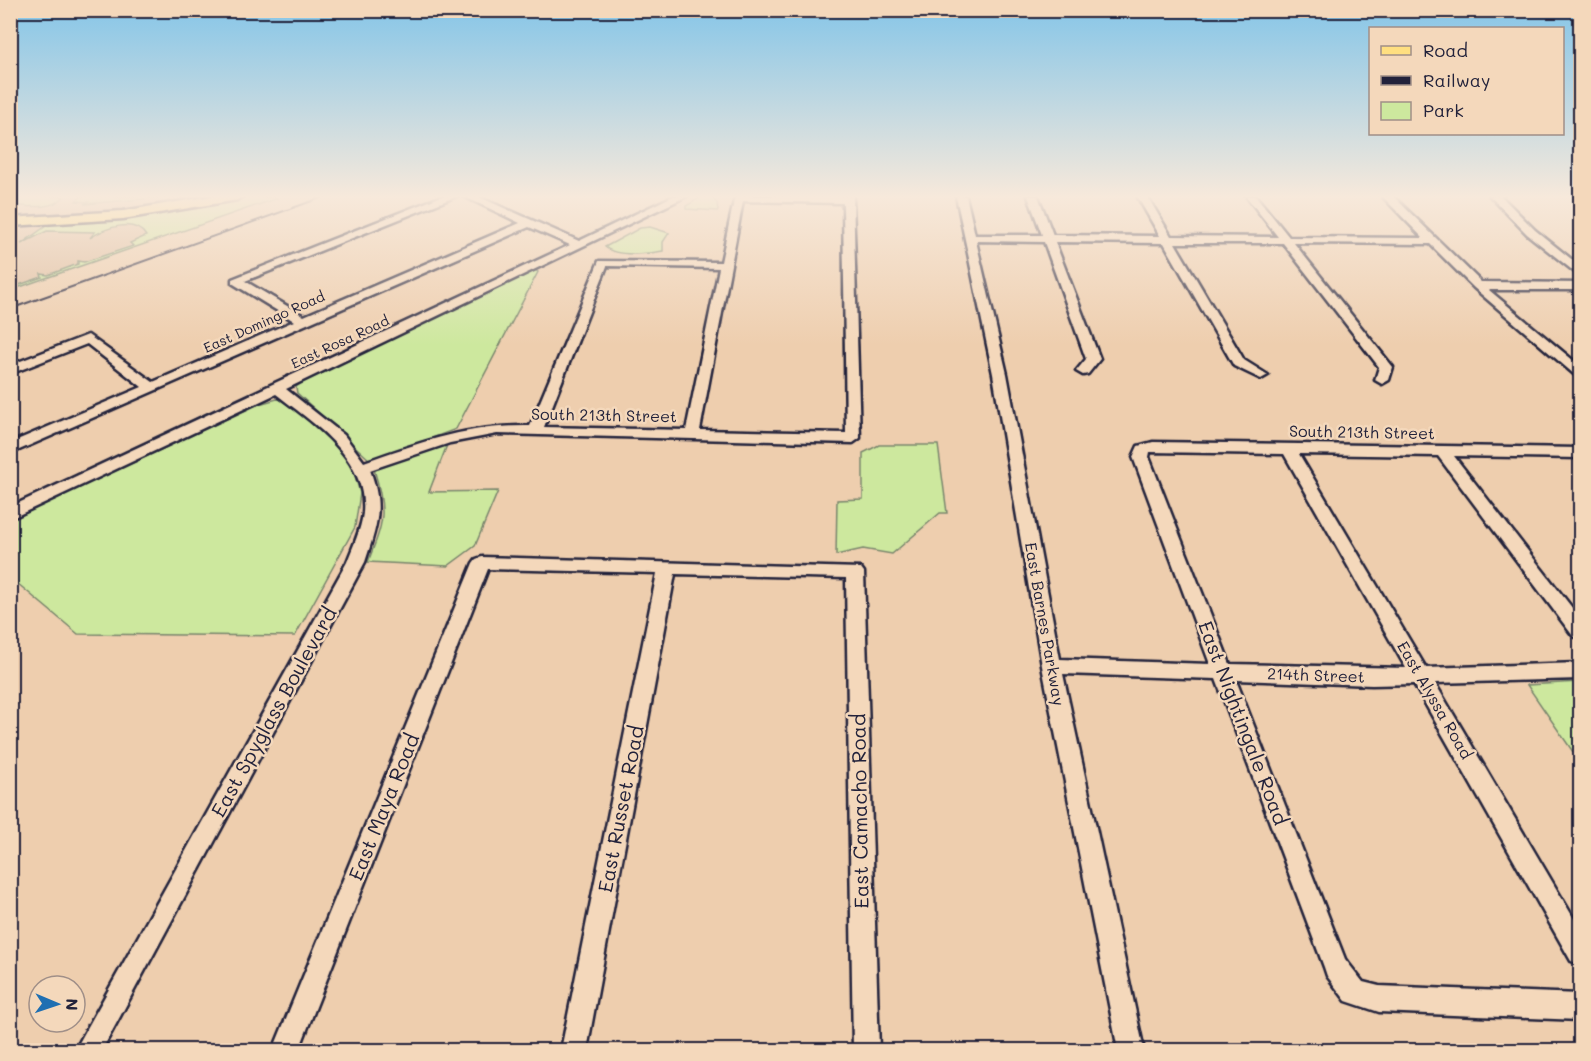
<svg xmlns="http://www.w3.org/2000/svg" width="1591" height="1061" font-family="Mali,sans-serif">
<style>
.built{fill:#dfbea0}
.green{fill:#cde89e;stroke:#78856c;stroke-width:1.5}
.lines{fill:none;stroke-linecap:round;stroke-linejoin:round}
.minor-casing{stroke:#22223b;stroke-width:5}
.major-casing{stroke:#22223b;stroke-width:5}
.minor{fill:#f4d8bb;fill-rule:evenodd}
.major{fill:#ffdf80;fill-rule:evenodd}
.rail{stroke:#22223b;stroke-width:2}
.labels{text-anchor:middle;stroke-width:5;stroke-linejoin:round;paint-order:stroke}
.far-street-label{font-size:14px;fill:#22223b;stroke:#f4d8bb}
.street-label{font-size:16px;fill:#22223b;stroke:#f4d8bb}
.near-street-label{font-size:20px;fill:#22223b;stroke:#f4d8bb}
</style>
<rect width="100%" height="100%" fill="#eeceae"/>
<filter id="ink" filterUnits="userSpaceOnUse"><feTurbulence type="fractalNoise" baseFrequency=".0167" numOctaves="2"/><feDisplacementMap in="SourceGraphic" scale="12" xChannelSelector="R" yChannelSelector="G"/><feConvolveMatrix kernelMatrix="1 2 1 2 8 2 1 2 1" color-interpolation-filters="sRGB"/></filter>
<g filter="url(#ink)">
<polygon class="built" points="10,196 200,196 190,205 197,222 11,287"/>
<g class="green">
<path d="M11 196H61L64 197C49 211 28 206 11 205Z"/>
<polygon points="82,196 165,196 164,197 177,196 84,204 88,202 76,201"/>
<path d="M253 196 278 198 11 290 10 288 42 277 41 274 48 275 78 264V261L84 262 133 246 130 243 146 236C134 217 105 228 90 238L95 232 47 231 21 244 49 224 152 214Z"/>
<polygon points="703,196 715,197 714,200 717,203 718,211 686,209 686,206"/>
<path d="M650 227 669 233 663 242V251C649 254 616 257 605 247L640 228Z"/>
<polygon points="535,270 538,272 456,429 371,461 297,393 296,387 310,377"/>
<polygon points="277,399 295,402 350,459 360,493 355,527 295,636 78,634 11,578 10,520 259,404"/>
<path d="M447 445 429 492 498 491 475 546 448 566 368 562C384 521 387 513 374 469Z"/>
<polygon points="879,445 938,445 947,513 940,513 892,554 863,549 836,555 837,500 863,499 863,453"/>
<polygon points="1580,682 1580,762 1527,685"/>
</g>
<g class="lines">
<defs>
<g id="minor">
<path d="M442 196H457L245 281 304 316 520 223 463 196H477L579 241 673 196H687L286 389 344 435 364 462C422 442 467 425 530 426L599 261 721 262 735 196H853L860 438 853 443 497 434 450 443 370 470C384 507 377 526 365 562L102 1050H75L347 562C353 546 361 530 363 513 368 458 313 423 276 394L10 519V507L570 245 529 227 10 454V443L142 387 87 344 10 374V365L88 335 153 382 294 321 232 283V279ZM743 201 843 203 846 433 700 430ZM607 266 719 268 686 430 544 427Z"/>
<path d="M956 196H966L975 235H1042L1028 196H1038L1053 235 1160 236 1137 196H1147L1171 236 1278 237 1246 196H1256L1289 237 1423 238 1382 196H1393L1481 282 1580 283V290H1489L1580 366V376L1575 375 1474 288 1430 244 1294 243 1393 367 1389 380 1382 384 1375 380 1379 367 1283 243H1175L1244 360 1268 375 1261 379 1234 366 1164 243 1055 242 1100 359 1088 374 1083 375 1076 371 1086 359 1044 242 976 241 1007 374 1060 659 1210 664 1133 457 1138 446 1153 442 1580 448V458L1454 456 1580 618V638L1573 636 1438 456 1299 454 1426 668 1580 663V679L1435 683 1580 929V964L1571 961 1414 684 1372 685 1236 680 1345 959 1363 982 1379 986 1580 994V1020L1379 1012 1346 1001 1327 976 1324 967 1216 679 1063 674 1144 1050H1118L1042 666 993 374ZM1150 452 1284 454 1406 668 1230 664 1149 457Z"/>
<polygon points="1490,196 1501,196 1535,230 1580,266 1580,274 1576,273 1527,234"/>
<polygon points="482,557 861,568 864,572 879,1050 853,1050 846,578 675,574 587,1050 561,1050 657,573 488,569 299,1050 273,1050 473,563 476,559"/>
</g>
<polygon id="major" points="212,196 243,196 237,200 123,219 10,226 10,218 123,211"/>
</defs>
<use href="#minor" class="minor-casing"/>
<use href="#major" class="major-casing"/>
<use href="#minor" class="minor"/>
<use href="#major" class="major"/>
<polyline class="rail" points="10,309 326,196"/>
</g>
</g>
<linearGradient id="sky" x2="0" y2="1"><stop stop-color="#84c5e8"/><stop offset="0.57" stop-color="#f7e9db"/><stop offset="1" stop-color="#f7e9db" stop-opacity="0"/></linearGradient>
<rect width="1591" height="345" fill="url(#sky)"/>
<g class="labels">
<g class="far-street-label">
<text transform="translate(264 322) rotate(-24)" y="5">East Domingo Road</text>
<text transform="translate(340 342) rotate(-25)" y="5">East Rosa Road</text>
</g>
<g class="street-label">
<text transform="translate(604 415) rotate(1)" y="6">South 213th Street</text>
<text transform="translate(1362 432) rotate(1)" y="6">South 213th Street</text>
<text transform="translate(1045 624) rotate(80)" y="6">East Barnes Parkway</text>
<text transform="translate(1316 675) rotate(2)" y="6">214th Street</text>
<text transform="translate(1435 700) rotate(60)" y="6">East Alyssa Road</text>
</g>
<g class="near-street-label">
<text transform="translate(274 712) rotate(-61)" y="7">East Spyglass Boulevard</text>
<text transform="translate(1243 723) rotate(69)" y="7">East Nightingale Road</text>
<text transform="translate(384 807) rotate(-68)" y="7">East Maya Road</text>
<text transform="translate(621 809) rotate(-79)" y="7">East Russet Road</text>
<text transform="translate(860 811) rotate(-91)" y="7">East Camacho Road</text>
</g>
</g>
<rect width="1591" height="1061" fill="none" stroke="#f4d8bb" stroke-width="36"/>
<rect x="18" y="18" width="1555" height="1025" fill="none" stroke="#22223b" stroke-width="2" filter="url(#ink)"/>
<rect x="1369" y="27" width="195" height="108" fill="#f4d8bb" stroke="#a08f88" stroke-width="1.5"/>
<rect x="1381" y="46" width="30" height="9" fill="#ffdf80" stroke="#a08f88" stroke-width="1.5"/>
<text x="1423" y="57" font-size="18" fill="#22223b">Road</text>
<rect x="1381" y="76" width="30" height="9" fill="#22223b" stroke="#a08f88" stroke-width="1.5"/>
<text x="1423" y="87" font-size="18" fill="#22223b">Railway</text>
<rect x="1381" y="102" width="30" height="18" fill="#cde89e" stroke="#a08f88" stroke-width="1.5"/>
<text x="1423" y="117" font-size="18" fill="#22223b">Park</text>
<g transform="translate(57 1004) rotate(92)"><circle r="28" fill="#f4d8bb" stroke="#a08f88" stroke-width="1.5"/>
<path d="M0-4.5L10 22L0 15L-10 22Z" fill="#1f6fb2"/>
<text y="-9" font-size="16" font-weight="bold" text-anchor="middle" fill="#22223b">N</text>
</g>
</svg>
